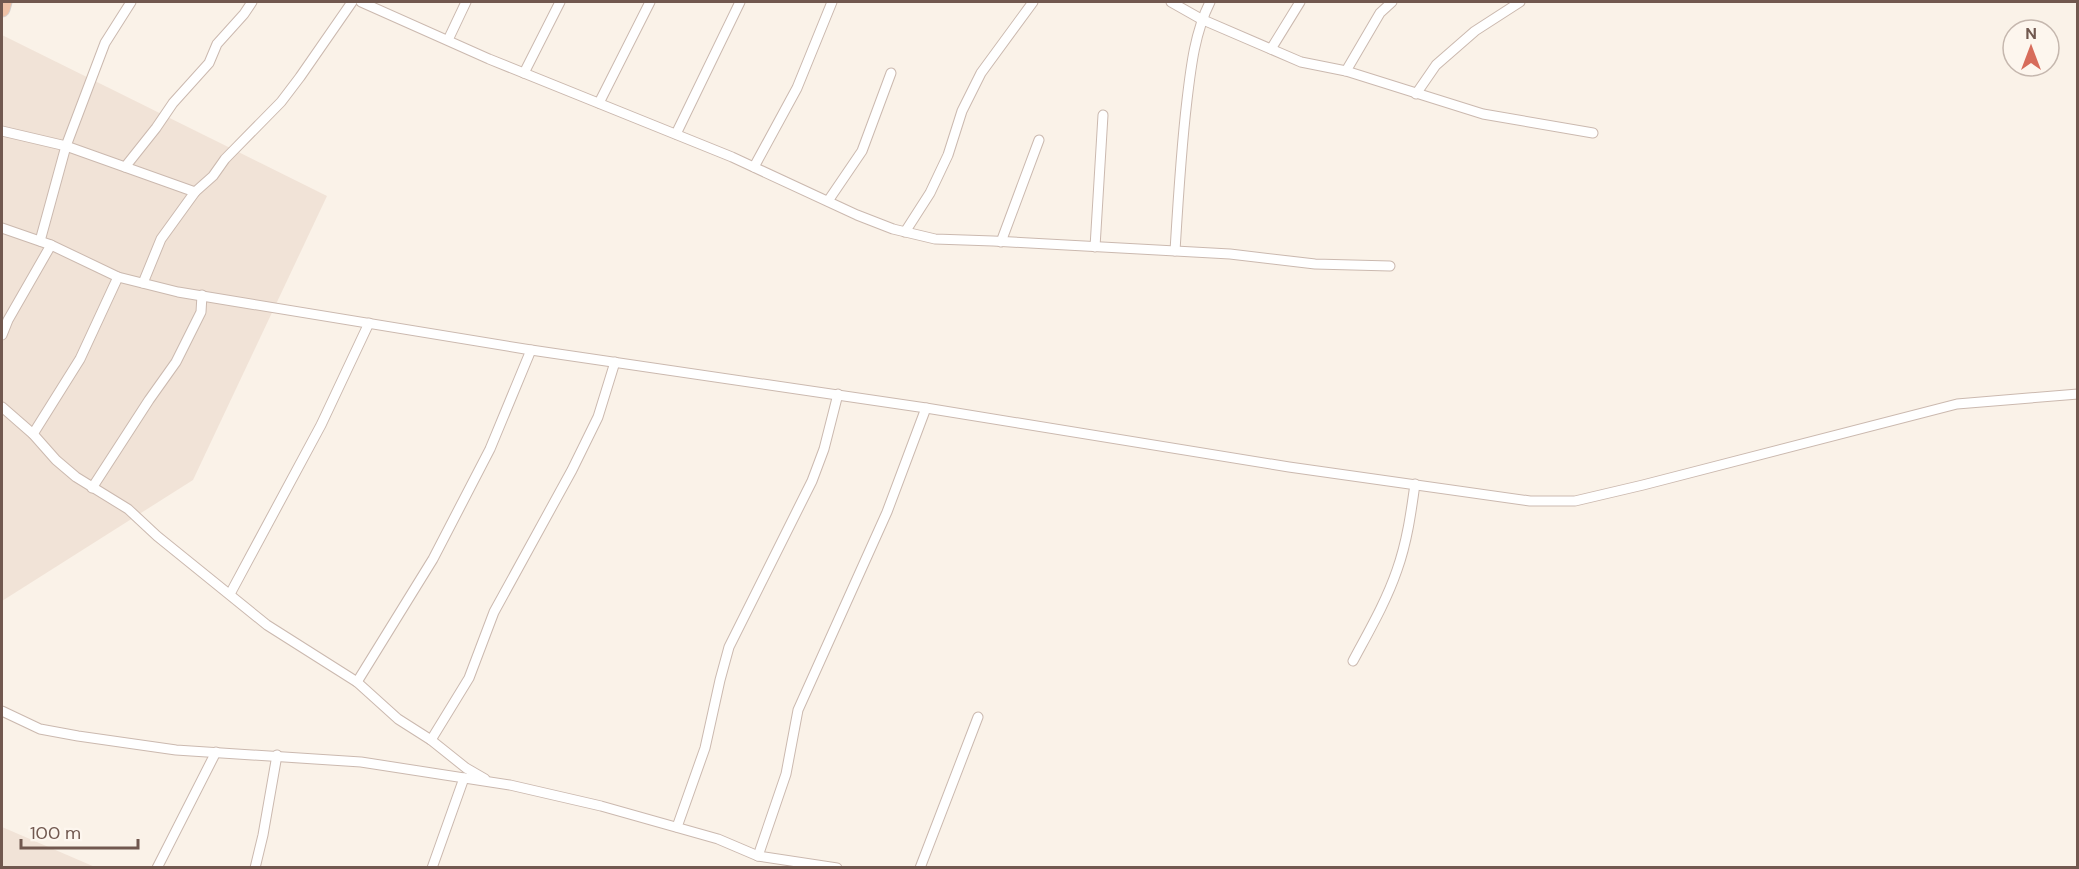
<svg xmlns="http://www.w3.org/2000/svg" width="2079" height="869" font-family="'DM Sans',sans-serif">
<style>
.residential{fill:#f1e3d7}
.lines{fill:none;stroke-linecap:round;stroke-linejoin:round}
.minor-casing{stroke:#cbb9af;stroke-width:11}
.trunk-casing{stroke:#d7d0ce;stroke-width:17}
.minor{stroke:#fff;stroke-width:9}
.trunk{stroke:#efc2a7;stroke-width:15}
</style>
<rect width="100%" height="100%" fill="#faf2e8"/>
<g class="residential">
<polygon points="2,35 327,196 193,480 2,601"/>
<polygon points="2,827 95,867 2,867"/>
</g>
<g class="lines">
<defs>
<g id="minor">
<polyline points="361,2 489,59 732,157 857,215 893,229 935,239 993,241 1230,254 1315,264 1390,266"/>
<polyline points="1171,2 1201,19 1301,62 1346,71 1483,114 1593,133"/>
<polyline points="448,40 466,2"/>
<polyline points="1271,49 1300,2"/>
<polyline points="1346,71 1380,13 1392,2"/>
<polyline points="524,73 560,2"/>
<polyline points="1416,94 1436,65 1475,31 1520,2"/>
<polyline points="599,103 650,2"/>
<polyline points="2,131 66,146 195,192 161,239 143,283"/>
<polyline points="676,134 740,2"/>
<polyline points="125,167 156,128 173,103 209,63 217,44 244,14 252,2"/>
<polyline points="754,167 797,88 832,2"/>
<polyline points="195,192 213,176 225,159 281,102 300,77 352,2"/>
<polyline points="828,201 862,151 891,73"/>
<polyline points="2,228 51,245 118,277 178,292 531,350 926,408 1289,467 1530,501 1575,501 1643,485 1957,404 2078,394"/>
<polyline points="905,232 930,193 948,155 962,111 981,73 1033,2"/>
<polyline points="40,241 66,146 105,43 131,2"/>
<polyline points="1001,242 1039,140"/>
<polyline points="1095,247 1103,115"/>
<path d="M1175 251C1178 201 1181 150 1187 100 1191 66 1195 32 1210 2"/>
<polyline points="2,335 8,320 51,245"/>
<polyline points="2,407 33,434 56,460 76,477 128,509 157,536 267,625 357,682 398,719 431,740 466,768 485,779"/>
<polyline points="33,434 80,359 118,277"/>
<polyline points="92,488 149,400 176,362 201,312 202,295"/>
<polyline points="230,594 321,425 369,323"/>
<path d="M1353 661C1369 631 1386 602 1397 570 1407 542 1411 513 1415 484"/>
<polyline points="357,682 433,559 490,449 531,350"/>
<polyline points="2,711 40,729 78,736 176,750 361,762 510,785 601,806 718,839 758,856 837,868"/>
<polyline points="431,740 469,678 494,612 572,470 598,417 615,362"/>
<polyline points="677,827 705,748 720,680 729,647 812,481 824,449 838,394"/>
<polyline points="758,856 786,774 798,710 887,512 926,408"/>
<polyline points="157,868 216,752"/>
<polyline points="255,868 263,835 277,755"/>
<polyline points="432,868 464,778"/>
<polyline points="920,868 978,717"/>
</g>
<polyline id="trunk" points="2,9 4,2"/>
</defs>
<use href="#minor" class="minor-casing"/>
<use href="#trunk" class="trunk-casing"/>
<use href="#minor" class="minor"/>
<use href="#trunk" class="trunk"/>
</g>
<rect width="2079" height="869" fill="none" stroke="#71584f" stroke-width="6"/>
<g transform="translate(2031 48)"><circle r="28" fill="#fdf6ee" stroke="#c5b7ae" stroke-width="1.5"/>
<path d="M0-4.5L10 22L0 15L-10 22Z" fill="#d76c5b"/>
<text y="-9" font-size="16" font-weight="bold" text-anchor="middle" fill="#71584f">N</text>
</g>
<path d="M21 839v9h117v-9" fill="none" stroke="#71584f" stroke-width="3"/>
<text x="30" y="839" font-size="18" fill="#71584f" stroke="#fdf6ee" stroke-width="4.5" paint-order="stroke">100 m</text>
</svg>
